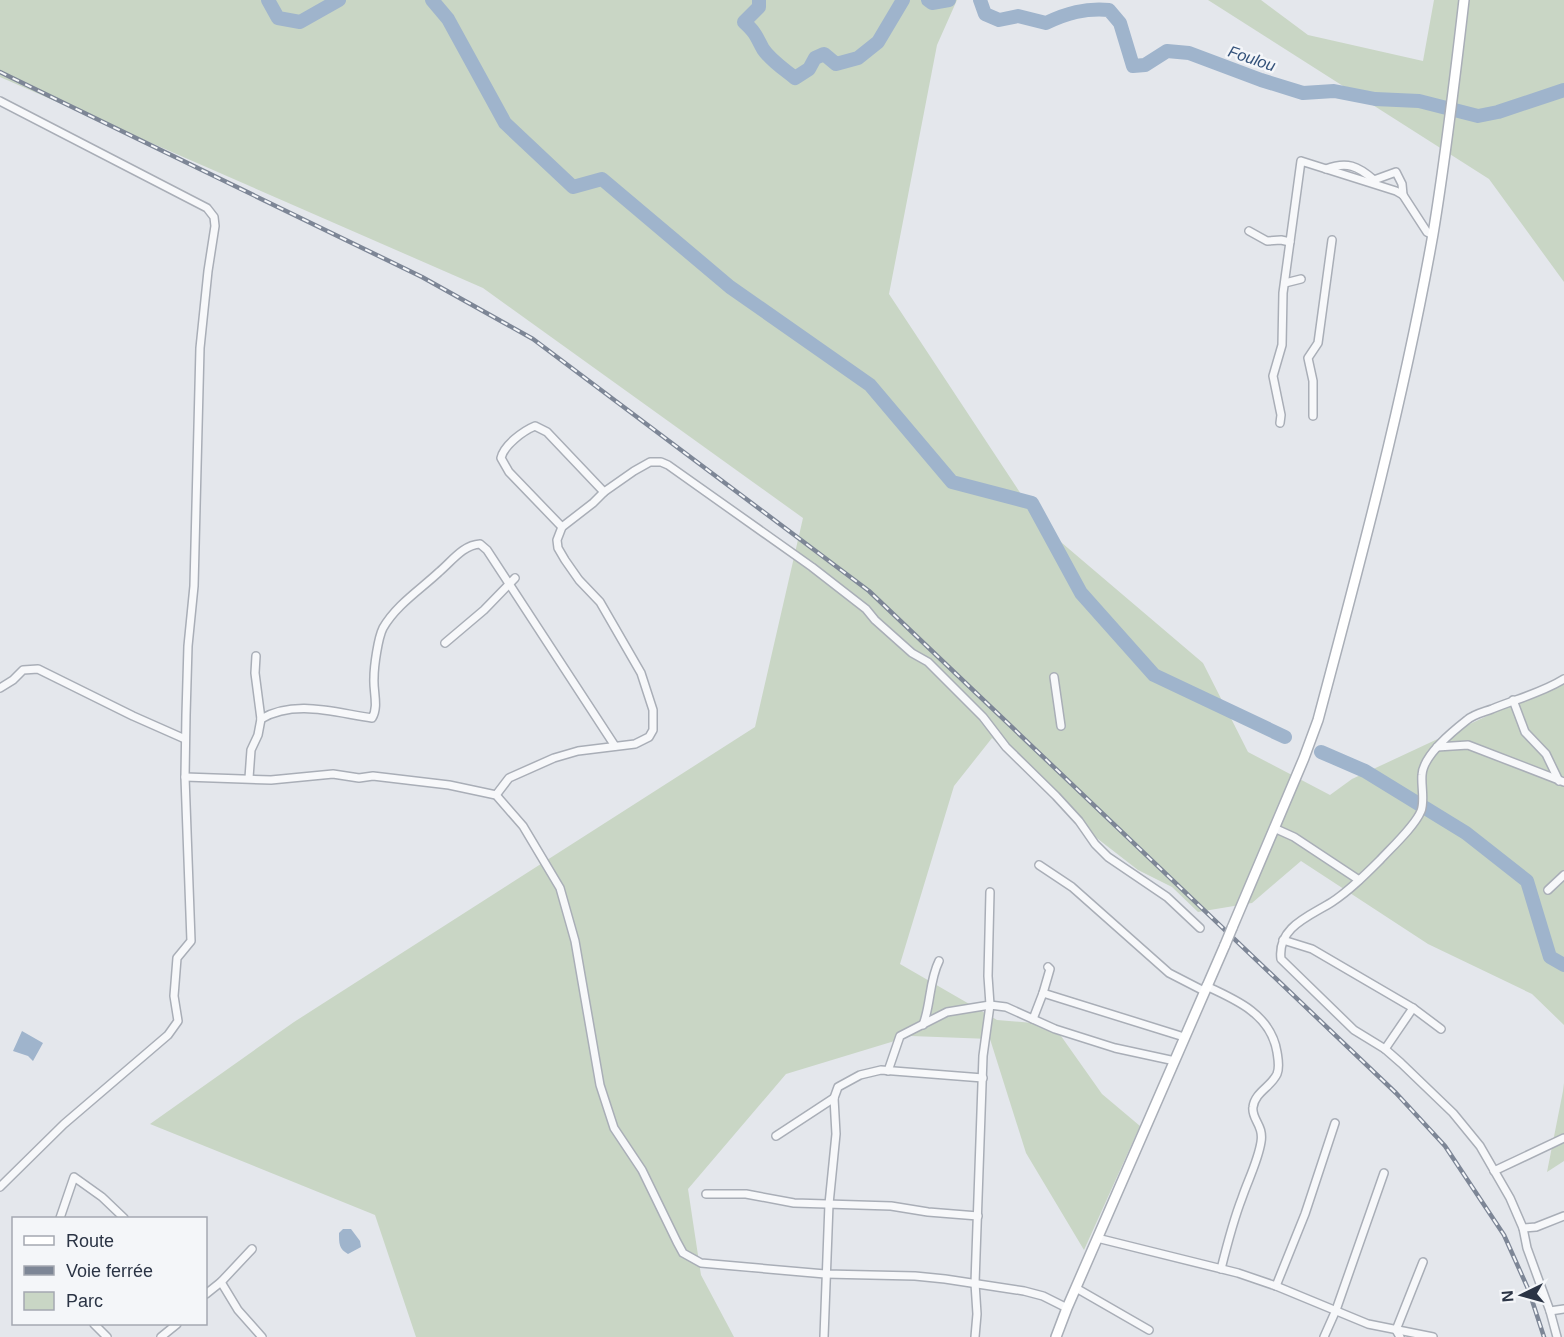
<svg xmlns="http://www.w3.org/2000/svg" width="1564" height="1337" font-family="Arial,sans-serif">
<style>
.green{fill:#c9d6c5}
.water{fill:#9fb4cc}
.lines{fill:none;stroke-linecap:round;stroke-linejoin:round}
.river{stroke:#9fb4cc;stroke-width:14}
.street-casing{stroke:#a9aeb7;stroke-width:10}
.secondary-casing{stroke:#a9aeb7;stroke-width:12}
.street{stroke:#f7f8fa;stroke-width:7}
.secondary{stroke:#fff;stroke-width:9}
.rail-casing{stroke:#7d8696;stroke-width:4.5}
.rail{stroke:#f4f6f9;stroke-width:2;stroke-dasharray:7;stroke-linecap:butt}
.secondary-bridge-casing{stroke:#a9aeb7;stroke-width:12;stroke-linecap:butt}
.secondary-bridge{stroke:#fff;stroke-width:9}
.labels{text-anchor:middle;stroke-width:5;stroke-linejoin:round;paint-order:stroke}
.water-label{font-size:16px;font-style:italic;fill:#34527a;stroke:#f4f6f9}
</style>
<rect width="100%" height="100%" fill="#e4e7ec"/>
<g class="green">
<polygon points="0,0 957,0 937,45 889,294 1042,526 1203,663 1248,752 1330,795 1352,779 1564,680 1564,1025 1532,994 1428,944 1301,861 1252,903 1198,912 1172,887 1138,870 1085,829 992,738 954,786 900,964 997,1020 1033,1023 1061,1036 1102,1094 1140,1126 1084,1250 1026,1153 990,1039 911,1036 786,1074 688,1189 701,1275 734,1337 416,1337 375,1215 150,1124 294,1022 755,727 803,518 483,288 0,77"/>
<polygon points="1208,0 1261,0 1308,35 1423,61 1434,0 1564,0 1564,282 1489,179"/>
<polygon points="1564,1083 1564,1161 1547,1172 1563,1091"/>
</g>
<g class="water">
<polygon points="22,1031 43,1043 33,1061 28,1056 13,1051"/>
<path d="M343 1229H351L360 1241 361 1247 348 1254C339 1249 339 1244 339 1233Z"/>
</g>
<g class="lines">
<g class="river">
<polyline points="268,0 278,18 300,22 339,0"/>
<polyline points="432,0 448,19 505,123 573,187 602,179 730,287 870,385 952,482 1032,503 1081,593 1154,675 1285,737"/>
<path d="M759 0V7L744 22C756 33 756 36 763 49 771 61 784 69 795 78L809 69 815 58 824 54 836 64 858 58 878 42 903 0"/>
<polyline points="928,0 932,3 949,0"/>
<path d="M980 0 985 14 999 20 1018 16 1046 23C1067 13 1085 8 1109 10L1120 23 1133 66 1145 65 1167 51 1189 53 1261 80 1303 93 1334 91 1375 99 1419 101 1478 116 1498 112 1564 90"/>
<polyline points="1321,752 1365,771 1466,833 1527,881 1550,957 1564,965"/>
</g>
<defs>
<g id="street">
<polyline points="0,101 207,208 214,217 215,226 208,271 200,348 194,586 188,646 186,715 185,777 191,941 177,958 174,996 178,1021 168,1035 64,1124 0,1187"/>
<path d="M1326 169C1347 161 1358 166 1374 180L1396 172 1402 184 1403 195"/>
<polyline points="1249,231 1267,241 1281,240 1290,242"/>
<polyline points="1285,283 1301,279"/>
<polyline points="1313,416 1313,381 1308,358 1318,343 1332,240"/>
<polyline points="1280,423 1281,415 1273,376 1282,345 1283,293 1301,161 1396,191 1403,195 1427,232 1433,235"/>
<path d="M562 527 509 472 501 458C504 445 523 431 535 426L547 432 604 492"/>
<polyline points="445,643 484,610 515,578"/>
<polyline points="1054,677 1061,726"/>
<polyline points="0,688 13,680 23,670 38,669 133,716 185,739"/>
<polyline points="1513,700 1525,732 1546,754 1559,781"/>
<path d="M261 719C295 699 336 713 372 718 379 707 373 691 374 678 374 666 378 638 383 628 396 605 421 589 439 572 452 561 463 545 480 544L487 550 615 746"/>
<polyline points="1437,747 1468,745 1564,782"/>
<polyline points="185,777 271,780 333,774 359,778 373,776 449,785 496,795 523,826 560,888 575,941 600,1085 614,1128 642,1170 677,1242 683,1253 701,1263 825,1274 915,1276 945,1279 1024,1291 1043,1296 1067,1308"/>
<polyline points="249,778 251,750 258,735 261,719 255,673 256,656"/>
<polyline points="496,795 509,778 554,758 578,751 635,744 649,737 653,730 653,710 641,673 600,602 579,580 565,560 558,548 557,540 562,527 593,503 604,492 634,471 650,462 661,462 668,465 812,567 866,609 875,620 912,653 928,662 983,717 1006,747 1056,796 1079,821 1095,844 1108,857 1167,897 1200,928"/>
<polyline points="1274,828 1294,837 1359,880"/>
<polyline points="1039,865 1072,887 1169,973 1204,991"/>
<polyline points="1548,890 1564,875"/>
<polyline points="1283,940 1312,949 1413,1008 1441,1029"/>
<path d="M1206 986C1237 1000 1271 1015 1277 1052 1278 1059 1280 1067 1277 1074 1271 1087 1255 1092 1253 1107 1251 1119 1264 1125 1261 1142 1258 1161 1248 1180 1242 1198 1233 1221 1227 1245 1221 1269"/>
<polyline points="1043,993 1184,1037"/>
<polyline points="1033,1019 1043,993 1050,969 1048,967"/>
<path d="M923 1025C931 1004 929 981 939 961"/>
<polyline points="1385,1049 1413,1008"/>
<polyline points="888,1071 900,1036 947,1012 990,1005 1006,1007 1055,1029 1115,1048 1175,1061"/>
<polyline points="776,1136 834,1098"/>
<polyline points="1494,1171 1564,1138"/>
<polyline points="706,1194 746,1194 794,1203 891,1206 928,1212 978,1216"/>
<polyline points="60,1218 74,1177 102,1197 124,1218"/>
<polyline points="1523,1228 1536,1227 1564,1216"/>
<polyline points="1097,1238 1238,1273 1276,1286 1368,1324 1433,1337"/>
<polyline points="221,1282 238,1310 262,1337"/>
<polyline points="1276,1286 1305,1214 1335,1123"/>
<polyline points="1076,1288 1149,1330"/>
<polyline points="206,1294 221,1282 252,1249"/>
<polyline points="1550,1311 1564,1309"/>
<polyline points="94,1324 107,1337"/>
<polyline points="161,1337 177,1324"/>
<polyline points="824,1337 829,1204 836,1134 834,1098 838,1087 860,1075 881,1070 983,1078"/>
<polyline points="975,1337 977,1314 975,1283 983,1056 990,1005 988,976 990,892"/>
<polyline points="1324,1337 1336,1310 1384,1173"/>
<polyline points="1400,1337 1396,1330 1423,1262"/>
<path d="M1557 1337 1550 1311 1527 1248 1523 1228 1510 1198 1480 1146 1453 1113 1401 1063 1385 1049 1354 1030 1281 959C1277 927 1310 916 1332 902 1349 891 1365 875 1380 860 1391 848 1415 826 1421 811 1425 801 1421 786 1422 775 1423 755 1453 731 1467 720 1474 714 1484 712 1492 709 1516 699 1542 693 1564 679"/>
</g>
<g id="secondary">
<path d="M1232 928 1304 758 1318 720C1361 559 1404 398 1433 234 1446 156 1455 78 1464 0"/>
<polyline points="1056,1337 1067,1308 1225,945"/>
</g>
</defs>
<use href="#street" class="street-casing"/>
<use href="#secondary" class="secondary-casing"/>
<use href="#street" class="street"/>
<use href="#secondary" class="secondary"/>
<defs>
<polyline id="rail" points="0,72 422,277 533,339 869,591 1396,1093 1445,1146 1504,1235 1529,1291 1544,1337"/>
</defs>
<use href="#rail" class="rail-casing"/>
<use href="#rail" class="rail"/>
<defs>
<polyline id="secondary-bridge" points="1225,945 1232,928"/>
</defs>
<use href="#secondary-bridge" class="secondary-bridge-casing"/>
<use href="#secondary-bridge" class="secondary-bridge"/>
</g>
<g class="labels">
<g class="water-label">
<text transform="translate(1252 58) rotate(19)" y="6">Foulou</text>
</g>
</g>
<rect x="12" y="1217" width="195" height="108" fill="#f4f6f9" stroke="#a4a8b1" stroke-width="1.5"/>
<rect x="24" y="1236" width="30" height="9" fill="#ffffff" stroke="#a4a8b1" stroke-width="1.5"/>
<text x="66" y="1247" font-size="18" fill="#2b3445">Route</text>
<rect x="24" y="1266" width="30" height="9" fill="#7d8696" stroke="#a4a8b1" stroke-width="1.5"/>
<text x="66" y="1277" font-size="18" fill="#2b3445">Voie ferrée</text>
<rect x="24" y="1292" width="30" height="18" fill="#c9d6c5" stroke="#a4a8b1" stroke-width="1.5"/>
<text x="66" y="1307" font-size="18" fill="#2b3445">Parc</text>
<g transform="translate(1522 1295) rotate(265)" stroke="#f4f6f9" stroke-width="4.5" paint-order="stroke">
<path d="M0-4.5L10 22L0 15L-10 22Z" fill="#2b3445"/>
<text y="-9" font-size="16" font-weight="bold" text-anchor="middle" fill="#2b3445">N</text>
</g>
</svg>
